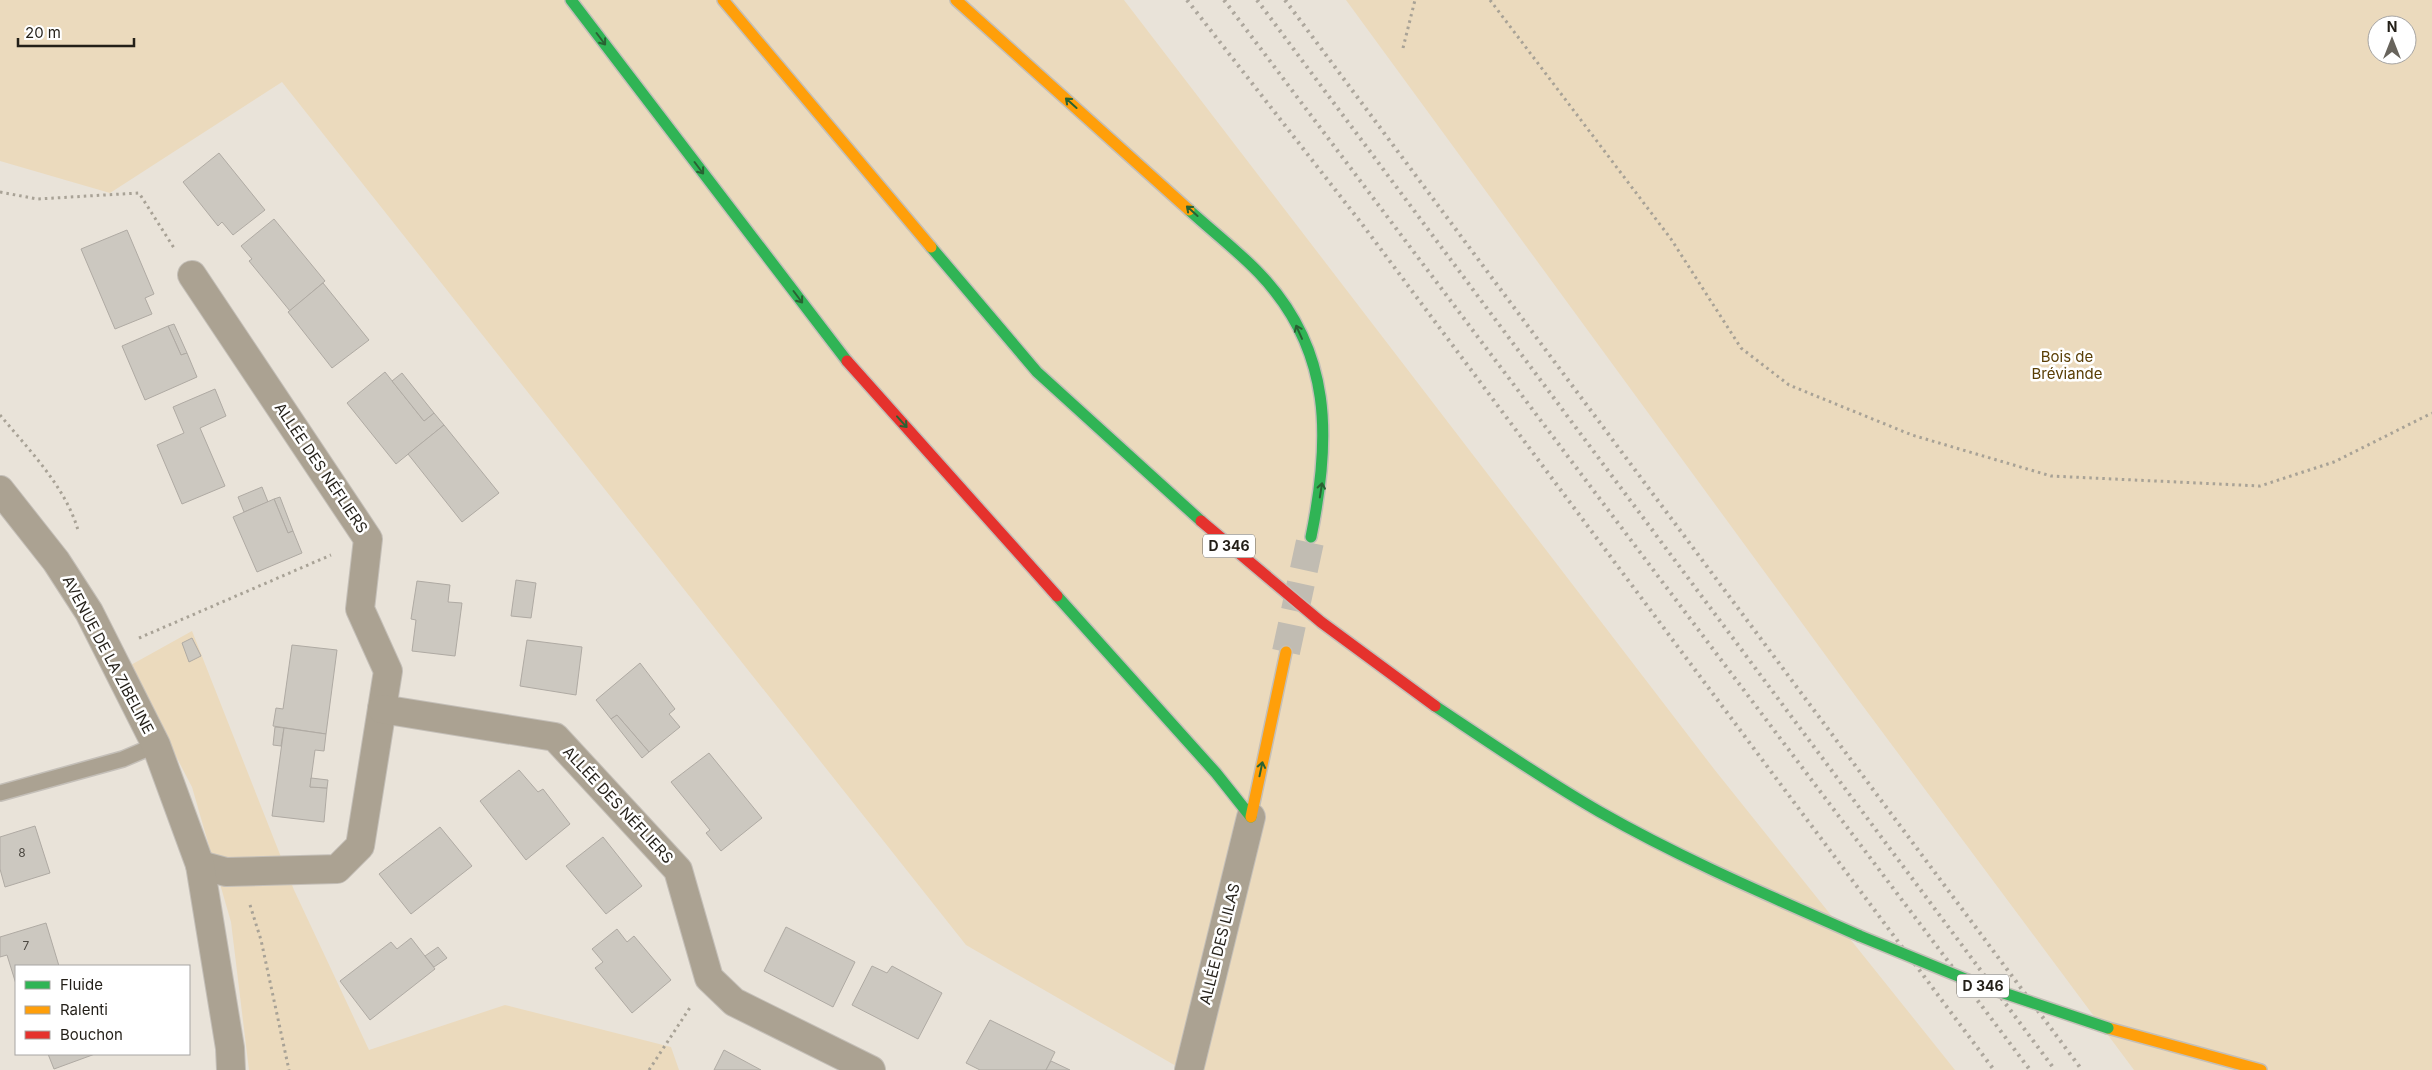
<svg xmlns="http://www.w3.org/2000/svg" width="2432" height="1070" font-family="Inter,sans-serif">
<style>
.green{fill:#ebdabd;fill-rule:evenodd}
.building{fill:#ccc8c0;stroke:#afaaa3}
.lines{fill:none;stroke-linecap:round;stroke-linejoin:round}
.primary-tunnel{stroke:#c1bcb2;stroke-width:28;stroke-dasharray:28 14;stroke-linecap:butt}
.lane-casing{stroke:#c4bfb8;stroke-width:18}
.street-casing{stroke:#c4bfb8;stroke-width:30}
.fast-casing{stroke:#c4bfb8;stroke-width:14}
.slow-casing{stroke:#c4bfb8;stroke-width:14}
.jam-casing{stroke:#c4bfb8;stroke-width:14}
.path{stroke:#a8a296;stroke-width:3;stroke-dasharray:2.5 4;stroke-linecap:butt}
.lane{stroke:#aba292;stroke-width:15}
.street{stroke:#aba292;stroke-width:28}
.fast{stroke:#30b455;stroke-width:11}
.slow{stroke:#ff9f0a;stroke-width:11}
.jam{stroke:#e5322d;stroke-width:11}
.rail{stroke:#ada79d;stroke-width:4;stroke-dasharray:2.5 5;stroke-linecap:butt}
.fast-bridge-casing{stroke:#c4bfb8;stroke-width:14;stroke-linecap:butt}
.fast-bridge{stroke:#30b455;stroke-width:11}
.oneway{stroke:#296233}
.labels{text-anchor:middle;stroke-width:5;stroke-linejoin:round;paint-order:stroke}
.number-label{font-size:12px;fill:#4d4942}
.shield{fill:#fff;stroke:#65625d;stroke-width:1}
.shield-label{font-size:14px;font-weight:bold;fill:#231f18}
.park-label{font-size:15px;fill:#593e05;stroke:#fff}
.street-label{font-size:15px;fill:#231f18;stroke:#fff}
</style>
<rect width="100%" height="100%" fill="#e9e3d9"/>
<g class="green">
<polygon points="0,0 1124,0 1714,769 1955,1070 1183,1070 966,945 282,82 110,193 0,161"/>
<path d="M1346 0H2432V1070H2134L1848 686ZM2377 25H2407V55H2377Z"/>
<polygon points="192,631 294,890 369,1050 505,1005 671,1047 679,1070 249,1070 231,922 192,787 129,666"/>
</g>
<g class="building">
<polygon points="219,153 265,210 233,235 222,222 218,226 183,182"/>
<polygon points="274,219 325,281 290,311 249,261 252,259 241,246"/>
<polygon points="127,230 154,294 145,298 152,314 115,329 81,249"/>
<polygon points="323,283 369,340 332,368 288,312"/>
<polygon points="174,324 187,353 181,355 168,326"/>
<polygon points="168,326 181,355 187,353 197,377 145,400 122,346"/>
<polygon points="385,372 424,421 434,413 444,425 396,464 347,403"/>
<polygon points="402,373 434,413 424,421 392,381"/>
<polygon points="215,389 226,416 200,428 225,486 182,504 157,445 184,433 173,407"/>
<polygon points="444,425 499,493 462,522 408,454"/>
<polygon points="262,487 268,502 244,512 238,497"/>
<polygon points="280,497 293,531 288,533 274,499"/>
<polygon points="274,499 288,533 293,531 302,553 257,572 233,517"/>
<polygon points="516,580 536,583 531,618 511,616"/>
<polygon points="417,581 450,585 448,602 462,603 455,656 412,651 416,620 411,619"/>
<polygon points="192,638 201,656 189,662 182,643"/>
<polygon points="527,640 582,647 576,695 520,686"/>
<polygon points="292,645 337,650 326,734 273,726 276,708 283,709"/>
<polygon points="640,663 675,709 669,714 680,727 649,752 617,715 611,719 596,700"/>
<polygon points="617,715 649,752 642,758 611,719"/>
<polygon points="275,727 284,728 281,746 273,745"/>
<polygon points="284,728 326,734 324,751 315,750 310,787 327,788 324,822 272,816"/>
<polygon points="709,753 762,818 721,851 706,833 710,830 671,782"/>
<polygon points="519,770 538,792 543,789 570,824 526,860 480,801"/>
<polygon points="311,778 328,780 327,788 310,787"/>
<polygon points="35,826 50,873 5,887 0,869 0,837"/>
<polygon points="440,827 472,866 411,914 379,874"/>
<polygon points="603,837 642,886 606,914 566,866"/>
<polygon points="46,923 59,966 16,966 16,984 7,955 0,957 0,937"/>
<polygon points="786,927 855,962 833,1007 764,971"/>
<polygon points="617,929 627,942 634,936 671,980 632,1013 595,968 603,962 592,949"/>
<polygon points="411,938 435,969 370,1020 340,981 391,942 397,949"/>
<polygon points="438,947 447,958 434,967 425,956"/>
<polygon points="872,966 887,973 892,966 942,993 918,1039 852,1005"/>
<polygon points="990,1020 1055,1052 1046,1070 980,1070 966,1063"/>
<polygon points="724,1050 761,1070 714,1070"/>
<polygon points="48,1054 95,1054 54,1069"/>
<polygon points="1051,1061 1070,1070 1046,1070"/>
</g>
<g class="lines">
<polyline class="primary-tunnel" points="1286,652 1311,537"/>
<defs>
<polyline id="lane" points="0,793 123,759 156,745"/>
<g id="street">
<polyline points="192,275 368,539 360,609 388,671 360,846 337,869 226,872 200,865"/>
<polyline points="0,490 56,561 89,612 156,745 200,865 230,1048 231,1070"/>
<polyline points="382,709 555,737 678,870 709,978 734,1002 871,1070"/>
<polyline points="1189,1070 1251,817"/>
</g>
<g id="fast">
<polyline points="571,0 847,361"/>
<path d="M1189 210C1212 231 1238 251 1259 273 1333 350 1331 439 1311 537"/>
<polyline points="931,247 1037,372 1201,521"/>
<polyline points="1057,596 1216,773 1251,817"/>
<path d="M1435 706C1489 742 1544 780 1600 812 1684 860 1772 897 1860 936"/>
</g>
<g id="slow">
<polyline points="723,0 931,247"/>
<polyline points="956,0 1189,210"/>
<polyline points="1251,817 1286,652"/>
<polyline points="2108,1028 2261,1070"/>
</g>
<g id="jam">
<polyline points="847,361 1057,596"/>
<polyline points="1201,521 1321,622 1435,706"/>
</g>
</defs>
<use href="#lane" class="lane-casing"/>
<use href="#street" class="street-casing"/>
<use href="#fast" class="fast-casing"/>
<use href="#slow" class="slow-casing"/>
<use href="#jam" class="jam-casing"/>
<g class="path">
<polyline points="1490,0 1671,239 1741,348 1789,385 1912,435 2051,476 2260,486 2334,462 2432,413"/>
<polyline points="1403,48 1415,0"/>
<polyline points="0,192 37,199 139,193 174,248"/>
<path d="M0 415C29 450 65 486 78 530"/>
<polyline points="139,638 331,555"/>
<polyline points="250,905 261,940 289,1070"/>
<polyline points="649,1070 691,1006"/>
</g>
<use href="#lane" class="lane"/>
<use href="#street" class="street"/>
<use href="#fast" class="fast"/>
<use href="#slow" class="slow"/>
<use href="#jam" class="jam"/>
<g class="rail">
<polyline points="1187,0 1362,224 1994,1070"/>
<polyline points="1224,0 2030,1070"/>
<polyline points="1257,0 2055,1070"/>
<polyline points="1285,0 2082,1070"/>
</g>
<defs>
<polyline id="fast-bridge" points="1860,936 1980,985 2108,1028"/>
</defs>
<use href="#fast-bridge" class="fast-bridge-casing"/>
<use href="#fast-bridge" class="fast-bridge"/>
</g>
<defs><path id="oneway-shaft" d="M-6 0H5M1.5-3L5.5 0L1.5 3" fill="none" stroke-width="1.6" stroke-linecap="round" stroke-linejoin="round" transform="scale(1.25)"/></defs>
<g class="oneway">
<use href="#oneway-shaft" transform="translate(601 39) rotate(53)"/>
<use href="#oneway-shaft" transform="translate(1071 103) rotate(-138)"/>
<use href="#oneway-shaft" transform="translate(699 168) rotate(53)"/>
<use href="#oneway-shaft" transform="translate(1192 211) rotate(-138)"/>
<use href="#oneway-shaft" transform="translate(798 297) rotate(53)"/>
<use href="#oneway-shaft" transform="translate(1299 332) rotate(-114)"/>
<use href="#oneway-shaft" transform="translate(902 422) rotate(48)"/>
<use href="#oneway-shaft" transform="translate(1321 490) rotate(-81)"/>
<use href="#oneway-shaft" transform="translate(1261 769) rotate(-78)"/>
</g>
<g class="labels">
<g class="number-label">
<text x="22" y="857">8</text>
<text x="26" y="950">7</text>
</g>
<g class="shield">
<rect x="1203" y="534.5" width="52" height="23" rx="4"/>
<rect x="1957" y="974.5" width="52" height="23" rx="4"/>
</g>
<g class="shield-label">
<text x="1229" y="551">D 346</text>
<text x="1983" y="991">D 346</text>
</g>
<g class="park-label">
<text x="2067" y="362">Bois de<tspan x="2067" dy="17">Bréviande</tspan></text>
</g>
<g class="street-label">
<text transform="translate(321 468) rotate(56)" y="5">ALLÉE DES NÉFLIERS</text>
<text transform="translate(108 655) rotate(62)" y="5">AVENUE DE LA ZIBELINE</text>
<text transform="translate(618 805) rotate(47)" y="5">ALLÉE DES NÉFLIERS</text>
<text transform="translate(1220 944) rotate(-76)" y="5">ALLÉE DES LILAS</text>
</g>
</g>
<rect x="15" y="965" width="175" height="90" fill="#ffffff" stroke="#a7a5a3"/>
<rect x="25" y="981" width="25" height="8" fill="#30b455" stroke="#a7a5a3"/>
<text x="60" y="990" font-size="15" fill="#231f18">Fluide</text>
<rect x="25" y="1006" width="25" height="8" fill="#ff9f0a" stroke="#a7a5a3"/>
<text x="60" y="1015" font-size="15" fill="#231f18">Ralenti</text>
<rect x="25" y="1031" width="25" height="8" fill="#e5322d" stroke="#a7a5a3"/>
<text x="60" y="1040" font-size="15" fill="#231f18">Bouchon</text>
<g transform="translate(2392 40)"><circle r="24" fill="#ffffff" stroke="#a7a5a3"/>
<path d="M0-4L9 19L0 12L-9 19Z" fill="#68645c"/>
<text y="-8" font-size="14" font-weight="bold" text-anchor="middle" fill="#231f18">N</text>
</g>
<path d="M18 38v8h116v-8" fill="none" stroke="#231f18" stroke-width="2.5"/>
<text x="25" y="38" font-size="15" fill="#231f18" stroke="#ffffff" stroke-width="4" paint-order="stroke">20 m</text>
</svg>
